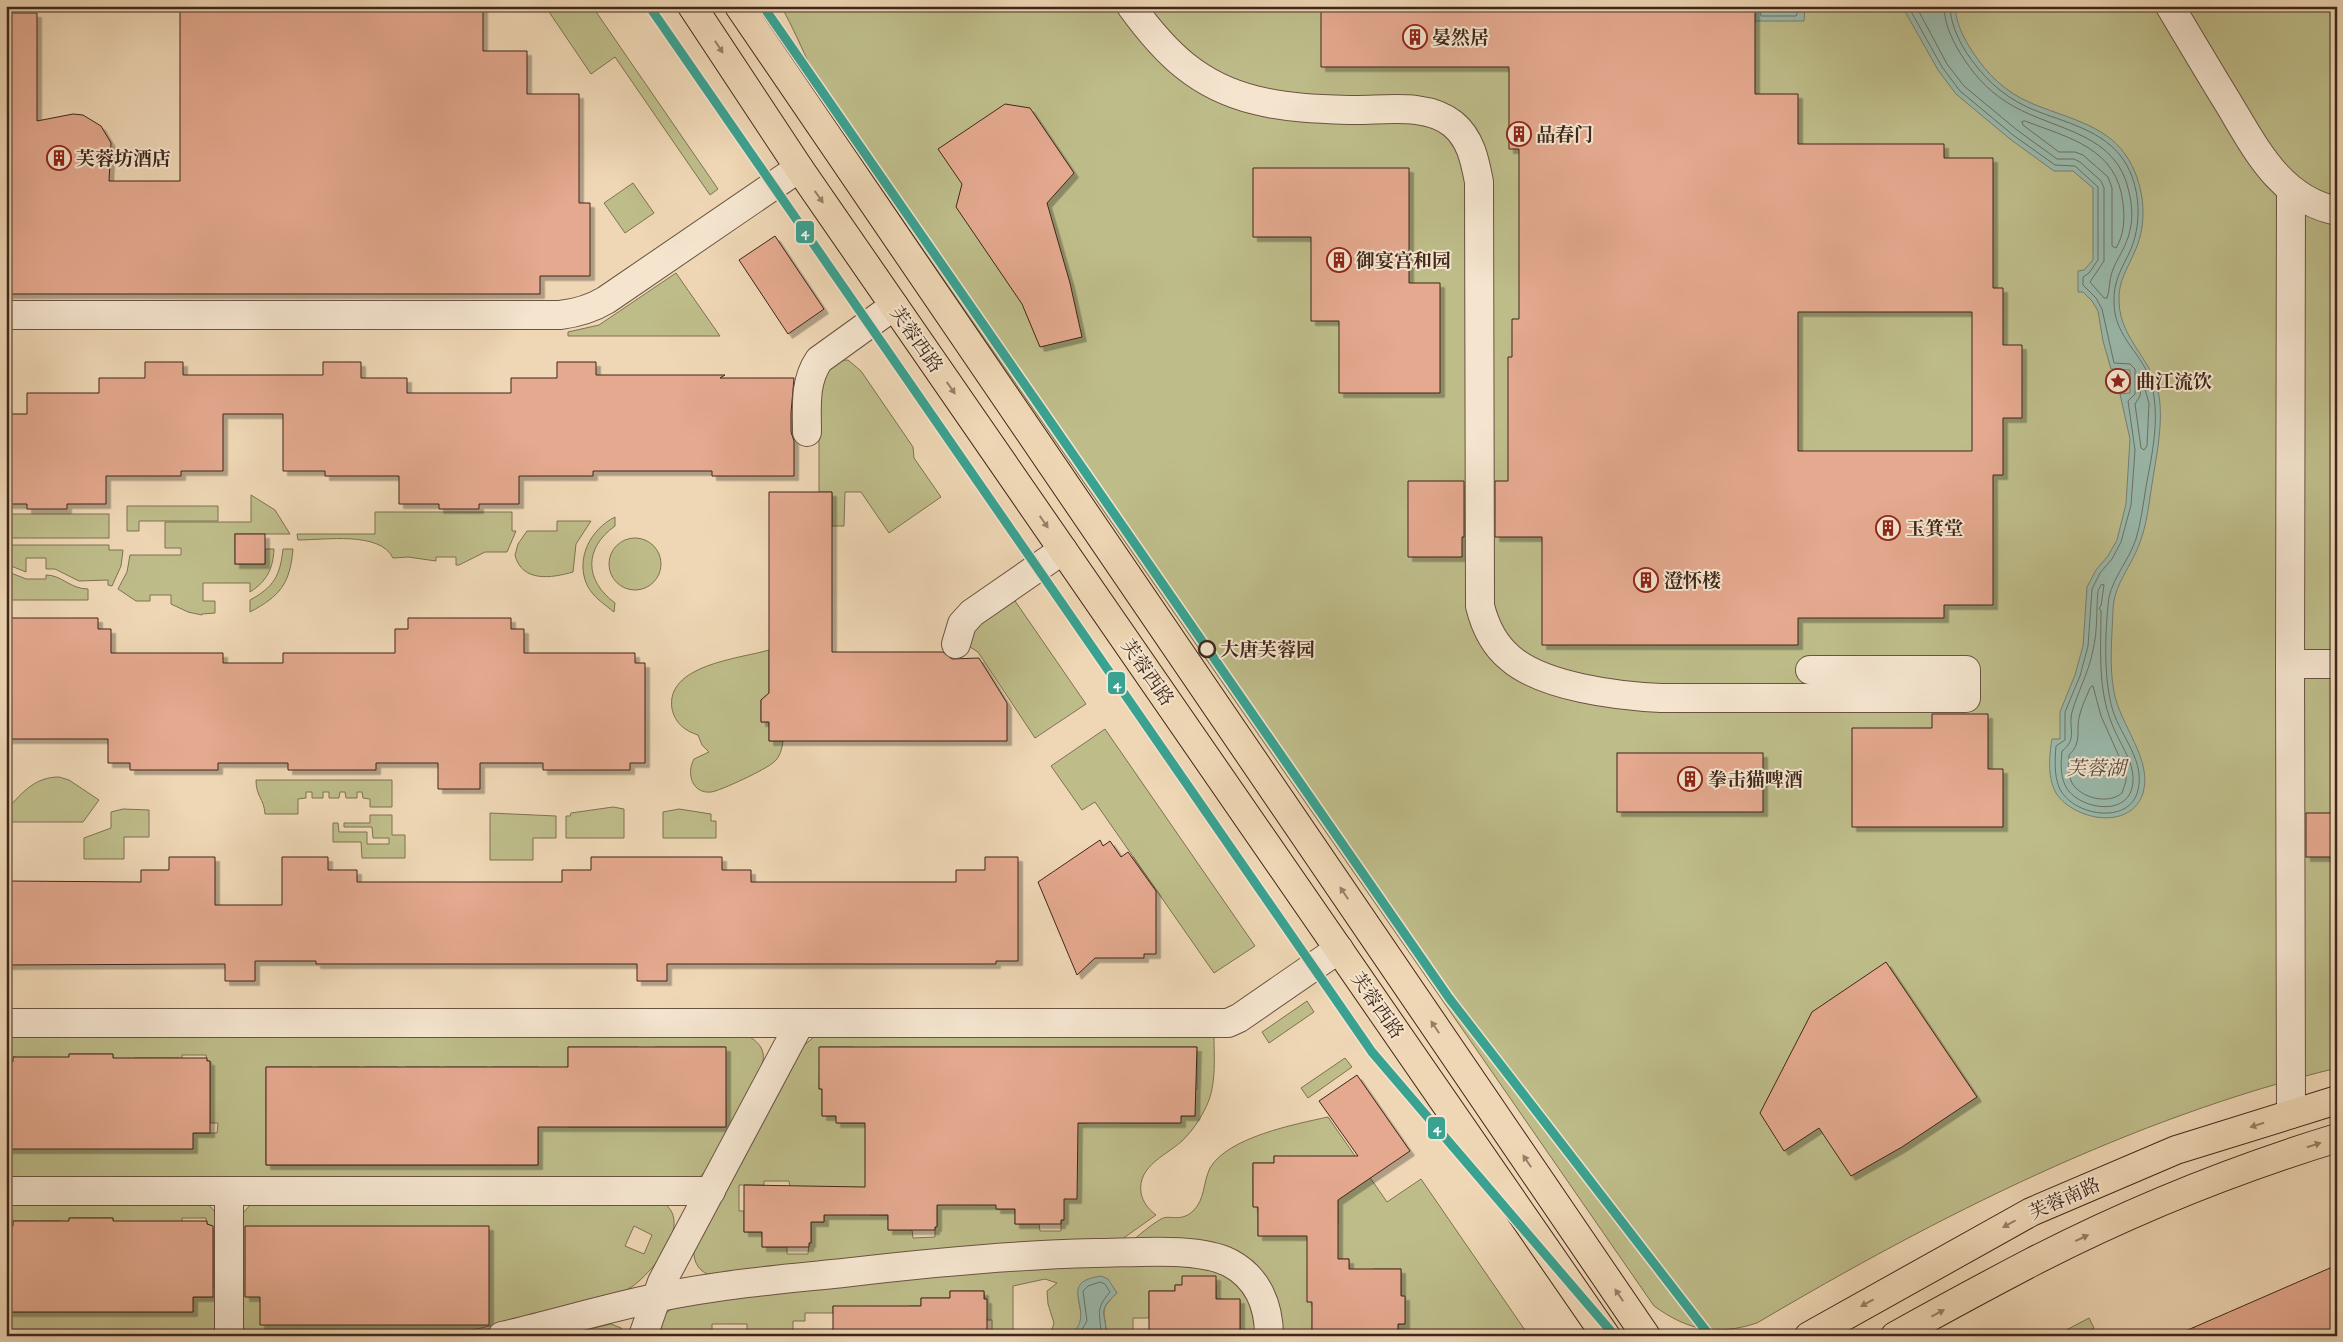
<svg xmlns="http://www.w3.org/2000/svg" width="2343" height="1342" font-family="'IM FELL DW Pica','Noto Serif SC',serif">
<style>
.green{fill:#bebd8a;stroke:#7e7252;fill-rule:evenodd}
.water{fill:#9abaad;stroke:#767f73}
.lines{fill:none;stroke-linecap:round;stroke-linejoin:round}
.shore{stroke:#6c7064;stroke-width:1}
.building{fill:#e4a98f;stroke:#3f271b;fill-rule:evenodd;filter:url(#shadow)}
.minor-casing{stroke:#6b5342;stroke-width:30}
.major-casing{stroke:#3f271b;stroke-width:30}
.minor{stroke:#f5e5cf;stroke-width:28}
.major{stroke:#efd7b5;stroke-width:28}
.metro-1-casing{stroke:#f5e5cf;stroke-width:12}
.metro-1{stroke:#3aa291;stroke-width:9}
.oneway{fill:#977f68}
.stop-dot{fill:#f5e5cf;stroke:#3f271b;stroke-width:2.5}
.labels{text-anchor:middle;stroke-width:4;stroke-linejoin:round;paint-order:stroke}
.poi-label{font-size:19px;font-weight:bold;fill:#3f271b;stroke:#f5e5cf;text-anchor:start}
.street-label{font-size:19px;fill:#3f271b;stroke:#f5e5cf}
.stop-label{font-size:19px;font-weight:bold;fill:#3f271b;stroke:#f5e5cf;text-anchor:start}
.water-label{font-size:20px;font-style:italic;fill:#564c40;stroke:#f5e5cf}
.line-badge{stroke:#f5e5cf;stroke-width:2}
.badge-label{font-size:14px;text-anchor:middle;font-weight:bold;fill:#fff}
</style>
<defs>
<filter id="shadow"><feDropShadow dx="4.5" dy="4.5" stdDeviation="0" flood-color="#0004"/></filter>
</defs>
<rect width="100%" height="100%" fill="#efd7b5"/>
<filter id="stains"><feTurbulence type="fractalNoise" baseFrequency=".004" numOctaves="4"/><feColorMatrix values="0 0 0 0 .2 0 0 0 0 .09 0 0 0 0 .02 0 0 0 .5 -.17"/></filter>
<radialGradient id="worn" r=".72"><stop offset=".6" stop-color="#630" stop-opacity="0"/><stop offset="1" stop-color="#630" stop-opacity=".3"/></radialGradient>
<g class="green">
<polygon points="545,6 592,6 718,189 710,195 615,57 591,74"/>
<path d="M781 6H2337V1068C2131 1118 1938 1216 1757 1323 1716 1336 1689 1331 1654 1306L842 133C819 92 804 47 781 6Z"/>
<polygon points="633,183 654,213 625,233 604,203"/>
<polygon points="676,273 720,336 568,336 568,332 599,325"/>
<polygon points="848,360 861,371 913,447 914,458 941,497 889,533 861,492 845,492 844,526 832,526 832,492 819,492 819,394 824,373 834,361"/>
<path d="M251 495 275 510 290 534H235V564H265V549H274C273 569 267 581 250 592V583H203V601H215V613L202 614V615L188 612 171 604V595H150V601H136L118 589 127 572 130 555H181V548H165V522H251Z"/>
<polygon points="127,506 218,506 218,521 139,521 139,531 127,531"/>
<path d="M375 512H512V531H516L507 552H485L459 565H456V557H436V561L408 557 393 558C380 531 325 540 298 540L297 534H375Z"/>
<rect x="6" y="514" width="103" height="24"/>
<path d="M615 517V526C584 548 584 580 615 603L614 612C604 604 593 597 587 585 575 558 591 529 615 517Z"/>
<path d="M557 521H591L576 544 573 572C552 578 522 583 515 555L518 544 527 531H557Z"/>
<circle cx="635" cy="564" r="26"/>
<polygon points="6,545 109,545 109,550 123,550 121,566 112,586 108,585 108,580 79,581 55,569 46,569 46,558 26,558 26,572 6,564"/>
<path d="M283 549H293C290 584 280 596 250 612V600C274 587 280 576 283 549Z"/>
<path d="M6 571 26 579H46V575C62 575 70 589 88 589V600H6Z"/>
<polygon points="1013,598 1086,704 1035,738 978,652 967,645 972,629"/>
<path d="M769 650V693L761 700V722H769V741H783C782 749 780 757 774 762 767 769 720 791 711 792 692 794 686 773 694 759L709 752 702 745 698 735C685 731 675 723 672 709 665 665 738 659 769 650Z"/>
<polygon points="1105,729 1255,946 1214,973 1095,802 1082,810 1051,766"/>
<path d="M59 777 69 780 99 800 83 822H8V808C23 792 35 777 59 777Z"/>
<path d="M256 780H392V807H370V799L363 798 362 792H357V798H346L345 792H340L339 798H329V792H323V798H312V792H306V798L298 799V814H265C264 798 256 797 256 780Z"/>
<polygon points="613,807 624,809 624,838 566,838 566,816 570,816 571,813"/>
<polygon points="123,809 149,810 149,837 124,837 124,859 84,859 84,838 111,828 111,812"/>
<polygon points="679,809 711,814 711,821 716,821 716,838 663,838 663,812"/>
<polygon points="490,813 556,816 556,838 533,838 533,860 490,860"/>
<polygon points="370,815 392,815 392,835 405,835 405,858 362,858 361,842 333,842 333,823 338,823 339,832 367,832 367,844 389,844 389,838 373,838 372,827 344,827 344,823 370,823"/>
<polygon points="1307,1001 1314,1012 1269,1043 1262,1032"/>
<path d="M6 1036H748C761 1043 767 1053 761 1067L707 1169 699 1178 6 1181V1149L193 1133H217L218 1123H210V1061H207L206 1055H182V1061L179 1058H134V1086L113 1061V1054H69V1062L13 1057V1062H6ZM568 1047H638L639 1072 655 1047H725L726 1127H568ZM266 1067H312V1097L318 1067H359L360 1097 365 1067H398V1096H406V1067H439L440 1097 445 1067H487L488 1097H492V1067H538V1165H266Z"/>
<path d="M815 1036H1214C1214 1061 1217 1088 1204 1111 1199 1121 1192 1131 1184 1139 1168 1155 1137 1165 1141 1193 1143 1202 1148 1209 1156 1215L1118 1242 713 1276C700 1273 693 1263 694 1250L802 1047ZM820 1047H853V1064L881 1047H1197V1089H1195V1116H1181L1180 1123H1120V1116L1086 1123H837L836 1116H822V1089H819ZM764 1181H789L790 1187 824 1193V1222H811V1243H809L808 1254H787V1247H762V1232H744V1211H739V1185H764ZM996 1188 1064 1220H1061V1231H1040L1039 1224H1015V1209H997ZM870 1194 937 1205V1226L935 1227V1237L913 1238 912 1230H888V1215H870Z"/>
<polygon points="1345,1058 1352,1067 1308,1098 1301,1088"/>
<path d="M1328 1117 1387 1202 1421 1179 1529 1336H1398V1324H1405L1401 1296V1269H1373V1273H1349V1259L1313 1260 1312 1336H1280L1270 1289 1130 1242C1140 1235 1150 1225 1161 1219 1170 1214 1180 1223 1193 1211 1205 1200 1203 1182 1210 1168 1228 1137 1296 1124 1328 1117ZM1274 1156 1338 1164V1224H1317L1258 1236V1207L1253 1206V1163H1274Z"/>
<polygon points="6,1201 207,1203 218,1215 220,1336 6,1336 6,1312 193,1312 193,1297 216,1297 216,1286 210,1286 210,1225 207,1224 206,1218 182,1218 182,1224 113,1225 113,1218 69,1218 69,1226 61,1221 39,1221 36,1246 36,1221 13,1221 13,1226 6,1226"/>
<path d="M252 1203 665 1204C692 1225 652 1272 633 1286 621 1294 607 1298 593 1301L448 1336H239L241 1215ZM634 1226 652 1235 644 1254 625 1246Z"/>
<path d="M1182 1264 1226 1273 1250 1298 1258 1336H1240V1300L1216 1299V1285H1175V1291H1149V1318H1133V1336H1106C1107 1311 1096 1313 1117 1293L1112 1286 1093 1278 1079 1289C1075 1309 1092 1320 1069 1336H1050L1054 1323 1048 1304 1047 1291 1057 1283 1045 1279 1013 1286V1336H992V1320H987L984 1291H950V1298H921V1306H909V1331L833 1306V1313H805V1321H793V1336H752L747 1335V1324H712V1334L652 1336C666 1307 670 1308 700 1301L1023 1267Z"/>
<polygon points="2089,1318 2094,1328 2080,1336 2055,1336"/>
<polygon points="611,1324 621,1328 626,1336 559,1336"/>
</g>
<g class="water">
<polygon points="1755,6 1805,6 1804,21 1755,21"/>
<path d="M1902 6H1955C1956 23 1963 37 1972 51 1987 74 2005 92 2031 103 2063 117 2104 124 2125 154 2144 181 2149 221 2135 251 2128 268 2118 281 2119 301 2120 343 2157 360 2160 404 2162 431 2156 458 2152 484 2149 503 2147 524 2140 542 2132 566 2113 585 2113 611 2112 637 2109 666 2114 692 2120 725 2153 760 2143 793 2131 830 2078 821 2058 796 2047 781 2049 756 2052 739H2060V712L2075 675 2083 646 2087 587 2096 570 2108 556 2117 540 2126 504 2130 439 2120 394 2130 393V370L2111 369 2103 341 2098 311 2092 301 2083 292H2078V271L2084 270 2093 260V188L2073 171H2054L2010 139 1956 94 1938 70Z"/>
<path d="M1101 1276 1108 1279 1117 1293C1095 1313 1107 1312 1106 1336H1069C1101 1313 1052 1283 1101 1276Z"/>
</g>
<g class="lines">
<g class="shore">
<polyline points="1760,6 1761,16 1796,16 1800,6"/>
<path d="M1908 6 1942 67 1960 91 2013 135 2055 165 2075 166 2098 187V260L2089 273 2083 277V285L2096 298 2102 309 2114 363 2130 364 2135 369V394L2128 401 2135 450 2131 505 2121 542 2112 559 2100 573 2092 589 2088 646 2080 676 2065 712V740L2056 746C2055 759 2054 775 2059 787 2071 816 2130 826 2138 790 2145 761 2122 738 2113 711 2103 679 2105 630 2109 597 2114 576 2129 560 2136 539 2141 522 2143 505 2146 487 2152 454 2160 420 2152 386 2145 354 2114 339 2114 302 2113 280 2123 267 2131 249 2143 220 2140 180 2120 155 2097 127 2058 121 2027 107 2000 94 1982 76 1966 52 1958 39 1950 22 1950 6"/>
<path d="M1916 6 1947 64 1964 86 2017 130 2057 159H2074L2080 162 2101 181 2104 188V261L2090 282 2104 298H2107C2110 290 2109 280 2112 272 2117 258 2127 246 2130 230 2133 218 2132 205 2129 192 2117 133 2057 131 2013 106 1992 94 1977 79 1964 59 1954 44 1944 25 1944 6"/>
<path d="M2025 121C2069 138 2117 148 2123 203 2125 219 2124 235 2116 248L2112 246V188L2108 177 2083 155 2075 152H2059L2023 125 2022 122Z"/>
<polygon points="2144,386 2149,403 2147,446 2144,450 2141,448 2135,404 2140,396 2141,387"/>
<path d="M2104 585 2101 606 2099 608 2101 611C2101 652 2097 693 2115 731 2123 749 2137 767 2132 788 2125 818 2075 808 2065 785 2060 774 2061 762 2062 751 2078 739 2068 729 2072 712 2078 691 2089 672 2093 650 2098 629 2096 610 2098 591L2101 585Z"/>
<path d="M2093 686 2101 716 2126 772V781L2122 793C2108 805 2081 798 2072 783 2068 775 2069 764 2069 755 2083 742 2075 730 2080 714 2082 705 2087 696 2090 688Z"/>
<path d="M1078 1336 1087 1321 1083 1291 1088 1286 1100 1282 1105 1284 1110 1292C1094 1310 1101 1314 1101 1336"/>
</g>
</g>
<g class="building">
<polygon points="180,6 483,6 483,51 527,51 527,94 579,94 579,203 590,203 590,276 540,276 540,294 6,294 6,13 37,13 37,121 73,114 83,115 101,126 111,143 109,181 180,181"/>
<path d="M1321 6H1755V94H1798V144H1944V158H1993V288H2003V345H2022V418H2003V475H1993V605H1944V618H1798V645H1542V537H1495V481H1508V357H1512V319H1519V149H1509V67H1321ZM1798 312H1972V451H1798Z"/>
<polygon points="1005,104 1030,108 1074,173 1047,203 1070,283 1082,337 1040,347 1022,304 956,207 962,184 938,149"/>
<polygon points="1253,168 1409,168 1409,283 1440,283 1440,393 1339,393 1339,321 1311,321 1311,237 1253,237"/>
<polygon points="775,236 824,309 788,334 739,260"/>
<polygon points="145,362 183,362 183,375 323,375 323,362 361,362 361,378 407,378 407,393 511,393 511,378 557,378 557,362 596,362 596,375 725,375 720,378 794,378 791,413 791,432 794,441 794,476 712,476 712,471 593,471 593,476 519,476 519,504 479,504 479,509 439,509 439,504 399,504 399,476 325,476 325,471 283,471 283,414 223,414 223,471 181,471 181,476 106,476 106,504 67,504 67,509 27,509 27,504 6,504 6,414 27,414 27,393 99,393 99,378 145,378"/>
<polygon points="1408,481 1464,481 1464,537 1462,537 1462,557 1408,557"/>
<polygon points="769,492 832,492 832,652 943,652 952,659 979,658 1007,703 1007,741 769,741 769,722 761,722 761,700 769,693"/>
<rect x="235" y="534" width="30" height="30"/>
<polygon points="6,618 98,618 98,629 111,629 111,653 223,653 223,663 283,663 283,653 395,653 395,629 408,629 408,618 511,618 511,629 524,629 524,653 635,653 635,663 645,663 645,763 630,763 630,770 543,770 543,763 480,763 480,789 438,789 438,763 376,763 376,770 288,770 288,763 218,763 218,770 130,770 130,763 108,763 108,739 6,739"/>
<polygon points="1932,714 1988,714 1988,769 2003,769 2003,827 1852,827 1852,728 1932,728"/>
<rect x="1617" y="753" width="146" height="59"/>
<rect x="2306" y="813" width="31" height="44"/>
<polygon points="1100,840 1103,846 1110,841 1121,857 1128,852 1156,891 1156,954 1144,954 1144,958 1095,958 1077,975 1038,882"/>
<polygon points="169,857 215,857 215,905 282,905 282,857 328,857 328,870 357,870 357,882 562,882 562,870 591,870 591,857 722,857 722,870 751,870 751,882 956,882 956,870 985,870 985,857 1018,857 1018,961 996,961 996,964 667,964 667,981 637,981 637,964 316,964 316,961 255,961 255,981 225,981 225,964 6,965 6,881 141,882 141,870 169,870"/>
<polygon points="1886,962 1977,1097 1902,1147 1851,1176 1819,1128 1784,1151 1760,1113 1812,1012"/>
<polygon points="568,1047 726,1047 726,1127 538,1127 538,1165 266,1165 266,1067 568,1067"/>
<polygon points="819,1047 1197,1047 1195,1116 1181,1116 1181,1123 1078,1123 1077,1199 1064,1199 1064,1220 1061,1220 1061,1224 1015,1224 1015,1209 996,1209 996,1205 937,1205 937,1227 935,1227 935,1230 888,1230 888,1215 824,1215 824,1222 811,1222 811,1243 809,1243 809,1247 762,1247 762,1232 744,1232 744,1185 865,1187 865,1123 836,1123 836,1116 822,1116 822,1089 819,1089"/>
<polygon points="69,1054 113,1054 113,1058 207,1058 207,1061 210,1061 210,1133 193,1133 193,1149 6,1149 6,1062 13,1062 13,1057 69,1057"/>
<polygon points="1357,1075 1410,1151 1338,1200 1338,1259 1349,1259 1349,1269 1401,1269 1401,1296 1405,1296 1405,1324 1398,1324 1398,1336 1312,1336 1312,1302 1307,1302 1307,1236 1258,1236 1258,1207 1253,1207 1253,1163 1274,1163 1274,1156 1358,1156 1319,1101"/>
<polygon points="69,1218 113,1218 113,1221 207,1221 207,1224 213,1226 213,1297 193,1297 193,1312 6,1312 6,1226 13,1226 13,1221 69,1221"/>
<polygon points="245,1226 489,1226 489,1325 260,1325 260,1297 245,1297"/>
<polygon points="2337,1265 2337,1336 2174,1336"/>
<polygon points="1182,1276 1216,1276 1216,1299 1240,1299 1240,1336 1149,1336 1149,1291 1175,1291 1175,1285 1182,1285"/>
<polygon points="950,1291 984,1291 984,1299 987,1299 987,1336 833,1336 833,1306 921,1306 921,1298 950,1298"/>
</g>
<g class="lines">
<defs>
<g id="minor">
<path d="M1131 6C1165 53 1198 86 1255 100 1286 108 1319 109 1350 110 1383 111 1426 102 1453 124 1471 139 1475 161 1479 182L1480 606C1485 626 1493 644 1510 658 1543 687 1618 696 1661 698H1966V670H1810"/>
<path d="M2170 6C2189 38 2208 70 2227 101 2255 147 2279 199 2337 211"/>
<polyline points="2291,190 2290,664 2337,664"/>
<path d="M6 315H560C577 313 591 309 606 300L799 168"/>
<path d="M807 432C807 407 804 382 819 360L894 306"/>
<polyline points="956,644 962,624 972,613 1063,550"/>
<polyline points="2290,664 2291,1114"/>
<polyline points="6,1023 1228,1023 1239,1018 1339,949"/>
<polyline points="6,1191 711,1191"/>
<polyline points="229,1191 229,1336"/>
<path d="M502 1336C553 1324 604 1309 655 1298 717 1285 781 1279 843 1273 927 1263 1011 1255 1095 1253 1132 1253 1198 1246 1230 1263 1258 1278 1269 1306 1269 1336"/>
<polyline points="643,1336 662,1282 800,1023"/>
</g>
<g id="major">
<polyline points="692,6 799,168 1606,1336"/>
<polyline points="739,6 1646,1336"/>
<polyline points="1809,1336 2031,1212 2176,1150 2337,1100"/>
<path d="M1895 1336C1940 1311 1986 1286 2032 1262 2129 1212 2232 1170 2337 1138"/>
</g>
</defs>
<use href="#minor" class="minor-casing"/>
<use href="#major" class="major-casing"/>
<use href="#minor" class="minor"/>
<use href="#major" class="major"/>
<defs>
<g id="metro-1">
<polyline points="649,6 1372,1052 1615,1336"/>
<polyline points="763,6 1449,998 1710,1336"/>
</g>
</defs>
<use href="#metro-1" class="metro-1-casing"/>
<use href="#metro-1" class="metro-1"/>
</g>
<defs><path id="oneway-solid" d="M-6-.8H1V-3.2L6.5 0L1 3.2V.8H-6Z" transform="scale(1.25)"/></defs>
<g class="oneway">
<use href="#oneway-solid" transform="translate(719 47) rotate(57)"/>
<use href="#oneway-solid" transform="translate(819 197) rotate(55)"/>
<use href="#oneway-solid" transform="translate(951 388) rotate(55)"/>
<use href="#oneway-solid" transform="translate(1044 522) rotate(55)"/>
<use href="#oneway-solid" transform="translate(1344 893) rotate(-124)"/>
<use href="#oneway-solid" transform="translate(1435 1027) rotate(-124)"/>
<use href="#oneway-solid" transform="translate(2257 1125) rotate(162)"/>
<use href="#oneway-solid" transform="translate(2314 1145) rotate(-17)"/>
<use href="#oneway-solid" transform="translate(1527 1161) rotate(-124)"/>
<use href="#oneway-solid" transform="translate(2009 1224) rotate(151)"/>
<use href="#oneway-solid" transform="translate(2082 1238) rotate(-25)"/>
<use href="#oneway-solid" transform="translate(1619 1295) rotate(-124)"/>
<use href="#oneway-solid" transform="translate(1867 1303) rotate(151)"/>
<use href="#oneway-solid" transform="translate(1938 1313) rotate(-28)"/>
</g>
<defs>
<symbol id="building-ring" viewBox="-11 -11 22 22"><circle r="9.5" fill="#f5e5cf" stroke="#8f2418" stroke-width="1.5"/><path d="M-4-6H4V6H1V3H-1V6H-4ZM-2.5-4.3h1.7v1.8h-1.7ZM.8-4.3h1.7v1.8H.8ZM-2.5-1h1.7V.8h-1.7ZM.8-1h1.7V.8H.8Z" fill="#8f2418"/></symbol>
<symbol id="sight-ring" viewBox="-11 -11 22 22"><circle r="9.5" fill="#f5e5cf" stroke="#8f2418" stroke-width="1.5"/><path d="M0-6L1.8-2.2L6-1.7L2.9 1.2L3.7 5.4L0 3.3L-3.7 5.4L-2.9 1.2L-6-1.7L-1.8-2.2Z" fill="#8f2418"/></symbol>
</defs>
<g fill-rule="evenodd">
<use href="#building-ring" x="1401" y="23" width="28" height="28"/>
<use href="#building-ring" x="1505" y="120" width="28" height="28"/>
<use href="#building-ring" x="45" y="144" width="28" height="28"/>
<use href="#building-ring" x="1325" y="246" width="28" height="28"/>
<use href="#sight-ring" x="2104" y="367" width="28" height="28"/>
<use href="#building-ring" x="1874" y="514" width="28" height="28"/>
<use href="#building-ring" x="1632" y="566" width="28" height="28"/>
<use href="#building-ring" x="1676" y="765" width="28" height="28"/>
</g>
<circle class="stop-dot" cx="1207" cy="649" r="8"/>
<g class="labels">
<g class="poi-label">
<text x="1432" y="44">晏然居</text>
<text x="1536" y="141">品春门</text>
<text x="76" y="165">芙蓉坊酒店</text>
<text x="1356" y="267">御宴宫和园</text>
<text x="2136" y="388">曲江流饮</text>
<text x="1906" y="535">玉箕堂</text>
<text x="1664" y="587">澄怀楼</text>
<text x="1708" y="786">拳击猫啤酒</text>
</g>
<g class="street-label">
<text transform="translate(917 339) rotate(55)" y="7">芙蓉西路</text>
<text transform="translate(1148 672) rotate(55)" y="7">芙蓉西路</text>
<text transform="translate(1378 1005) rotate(55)" y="7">芙蓉西路</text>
<text transform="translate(2064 1198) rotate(-24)" y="7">芙蓉南路</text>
</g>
<g class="stop-label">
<text x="1220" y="656">大唐芙蓉园</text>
</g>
<g class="water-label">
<text x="2096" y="775">芙蓉湖</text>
</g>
</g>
<g class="line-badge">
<rect x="795" y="220" width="20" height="24" rx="5" fill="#3aa291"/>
<rect x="1107" y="671" width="19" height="24" rx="5" fill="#3aa291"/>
<rect x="1427" y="1116" width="19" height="24" rx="5" fill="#3aa291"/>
</g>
<g class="badge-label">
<text x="805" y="236">4</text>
<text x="1117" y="688">4</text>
<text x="1437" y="1132">4</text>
</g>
<rect width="2343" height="1342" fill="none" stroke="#efd7b5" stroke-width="25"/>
<rect x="8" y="8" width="2328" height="1327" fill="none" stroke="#3f271b" stroke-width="2.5"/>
<rect x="12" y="12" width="2318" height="1317" fill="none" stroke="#3f271b"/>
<rect width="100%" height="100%" filter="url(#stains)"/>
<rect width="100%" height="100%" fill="url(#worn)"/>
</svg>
